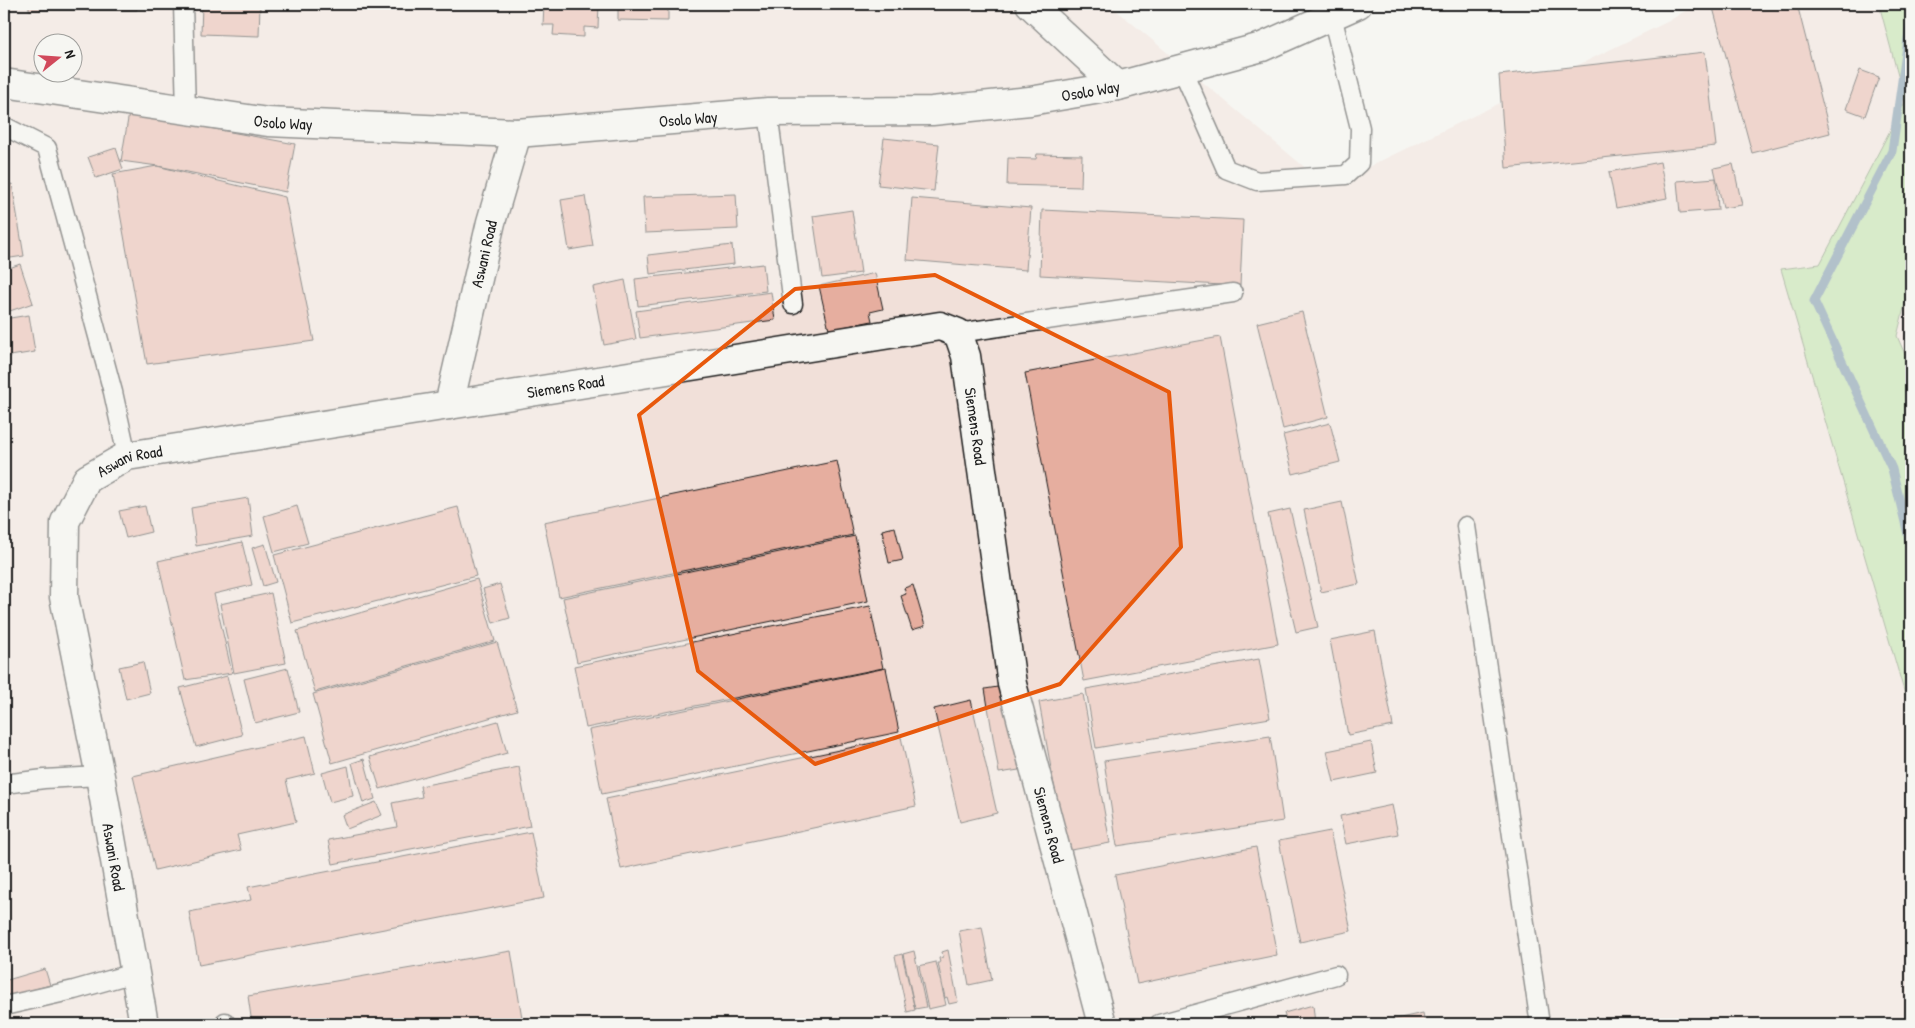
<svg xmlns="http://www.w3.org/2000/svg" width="1915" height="1028" font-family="'Patrick Hand',sans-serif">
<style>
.built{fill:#f1e0d9;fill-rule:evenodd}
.green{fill:#b4dd99;stroke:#687c5a}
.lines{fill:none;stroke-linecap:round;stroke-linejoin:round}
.stream{stroke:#618199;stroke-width:9}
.building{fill:#e6ae9f;stroke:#1c1c1c}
.lane-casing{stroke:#1c1c1c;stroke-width:21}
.street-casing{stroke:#1c1c1c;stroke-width:31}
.secondary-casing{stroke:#1c1c1c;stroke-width:31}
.lane{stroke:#f6f6f2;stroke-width:18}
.street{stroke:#f6f6f2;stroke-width:28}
.secondary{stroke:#f6f6f2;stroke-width:28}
.marked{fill:none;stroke:#e8590c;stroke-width:4;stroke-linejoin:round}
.labels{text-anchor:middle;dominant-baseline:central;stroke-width:4.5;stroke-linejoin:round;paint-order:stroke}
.street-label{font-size:16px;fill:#1c1c1c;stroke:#f6f6f2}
</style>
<rect width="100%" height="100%" fill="#f6f6f2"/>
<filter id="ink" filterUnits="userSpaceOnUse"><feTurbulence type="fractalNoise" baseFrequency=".02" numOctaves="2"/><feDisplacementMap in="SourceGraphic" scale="10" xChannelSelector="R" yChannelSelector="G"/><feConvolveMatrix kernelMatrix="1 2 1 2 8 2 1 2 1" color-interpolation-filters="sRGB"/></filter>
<g filter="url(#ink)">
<path class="built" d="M4 4H1109L1308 170 1368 167 1669 21 1696 4H1879L1905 102 1820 264 1781 269 1911 715V1024H4ZM42 42H72V72H42Z
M1911 280V368L1897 336Z"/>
<path class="green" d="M1879 4H1911V280L1897 336 1911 368V715L1781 269 1820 264 1905 102Z"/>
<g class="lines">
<path class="stream" d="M1911 18 1892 151 1814 301 1892 469 1911 547"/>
</g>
<path class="building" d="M29 4H137V10H29Z
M202 4H260L259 36 201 34Z
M544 4H599L598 28 584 27V37L553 35 554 25H543Z
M618 4H668V21L618 20Z
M1712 4H1797L1830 133 1752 153Z
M1837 4H1850L1839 8Z
M1705 52 1716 146 1506 168 1499 75Z
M1860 70 1879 77 1865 116 1846 109Z
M129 113 295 144 286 192 158 166 121 161Z
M884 138 939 144 934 191 878 185Z
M116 148 123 169 96 178 88 157Z
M1037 154 1082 155 1081 187 1007 185 1008 158 1036 159Z
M1660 162 1667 198 1616 208 1609 172Z
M1733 164 1742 205 1723 208 1714 168Z
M157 166 285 197 314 341 147 364 113 174Z
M1716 178 1718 210 1680 213 1677 181Z
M12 184 24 256 4 259V186Z
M736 194 738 229 645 233 643 197Z
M585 196 593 246 569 250 561 200Z
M912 198 1031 208 1026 270 907 260Z
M852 210 861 273 822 278 813 216Z
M1042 210 1243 220 1240 286 1040 275Z
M732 245 734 264 650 274 648 255Z
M20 264 33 303 4 313V270Z
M763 264 766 291 638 306 635 279Z
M875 273 883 309 870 312 872 321 829 330 819 286Z
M625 280 636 339 604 345 593 287Z
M771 292 775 320 640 338 636 311Z
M1302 312 1328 417 1283 429 1257 323Z
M29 315 35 352 4 357V319Z
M1220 337 1278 644 1084 681 1025 373Z
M1330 423 1340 462 1293 474 1283 435Z
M837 461 853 535 559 597 544 522Z
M248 498 253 536 196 546 191 508Z
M1342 502 1359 584 1321 592 1304 510Z
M145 506 151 532 126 538 119 511Z
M297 506 308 543 274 552 264 516Z
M458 507 476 576 292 623 274 555Z
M1290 509 1318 627 1296 632 1268 514Z
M895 527 903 560 889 563 882 530Z
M855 536 868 601 577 662 563 598Z
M242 542 252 585 214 594 232 673 185 680 158 561Z
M265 544 276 582 263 586 252 548Z
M477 579 495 641 315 692 297 631Z
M500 584 510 618 493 623 483 589Z
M913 585 925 626 912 630 901 596 906 594 904 588Z
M271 593 286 663 234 673 220 604Z
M870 606 883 668 586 728 574 666Z
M1375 631 1393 726 1348 735 1330 640Z
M497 642 517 710 332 763 313 694Z
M1259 659 1270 718 1096 748 1086 689Z
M143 662 150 693 126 699 119 667Z
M288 668 299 712 255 723 244 679Z
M886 668 899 732 602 794 589 730Z
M227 676 242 735 196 747 180 688Z
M1004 686 1019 770 999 773 985 689Z
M1083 694 1110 843 1066 851 1039 702Z
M971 700 997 813 960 822 934 709Z
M498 721 507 753 380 789 370 757Z
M306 736 315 773 286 780 296 822 237 835 241 850 155 870 133 776Z
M1270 736 1283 821 1117 846 1104 761Z
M901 737 916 806 621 869 606 799Z
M1371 742 1377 773 1334 782 1327 751Z
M364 759 375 799 363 803 352 763Z
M348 766 353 796 330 802 322 773Z
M519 767 530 826 333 864 328 840 397 827 392 803 422 797 420 786Z
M376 802 382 815 347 829 342 815Z
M1392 805 1398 834 1346 844 1340 816Z
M1330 831 1351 931 1300 942 1279 841Z
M531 832 544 898 199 965 189 912 251 900 248 887Z
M1256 847 1277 955 1137 984 1115 875Z
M982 927 992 980 969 985 959 931Z
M948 950 958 1002 949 1004 947 997 945 998 938 963H940L939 958 943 957 942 952Z
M511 951 523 1024H252L248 996Z
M914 951 926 1007 915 1009 903 954Z
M902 954 915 1010 907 1012 895 956Z
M936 962 946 1005 928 1009 919 966Z
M45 969 50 985 24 992 25 997 5 1002 4 981Z
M1313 1005 1315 1024H1287L1284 1013Z
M1423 1013 1425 1024H1373Z"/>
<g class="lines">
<g class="lane-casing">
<path id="lane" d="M183 4 186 110
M1182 69 1226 169 1257 181 1346 175 1359 163 1360 128 1332 16
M768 112 793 304
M4 126 47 148 113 392 127 456
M958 333 1233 293
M1466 526 1540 1024
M4 784 44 779 100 776
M4 1006 74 990 134 973
M225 1022 226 1024
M1159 1024 1336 975"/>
</g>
<g class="street-casing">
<g id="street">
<path d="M1030 4 1118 86"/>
<path id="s1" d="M449 405 940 326 958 333 966 356 1012 684 1102 1024"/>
<path id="s2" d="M144 1024 100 776 64 597 65 522 87 479 127 456 449 405 491 222 517 133"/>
</g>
</g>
<g class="secondary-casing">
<g id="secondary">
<path id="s3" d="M4 83 268 122 517 133 768 112 932 111 1030 101 1118 86 1262 47 1358 4"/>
</g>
</g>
<use href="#lane" class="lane"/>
<use href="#street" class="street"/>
<use href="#secondary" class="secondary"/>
</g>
</g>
<path d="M0 0H1915V1028H0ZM935 275 1169 392 1181 547 1060 684 815 764 698 671 639 415 795 289Z" fill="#f6f6f2" fill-opacity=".55" fill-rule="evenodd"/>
<path class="marked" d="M935 275 1169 392 1181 547 1060 684 815 764 698 671 639 415 795 289Z"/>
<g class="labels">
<g class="street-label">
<text stroke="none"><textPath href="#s3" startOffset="1092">Osolo Way</textPath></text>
<text stroke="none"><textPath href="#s3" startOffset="688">Osolo Way</textPath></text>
<text stroke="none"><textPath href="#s3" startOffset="282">Osolo Way</textPath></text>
<text stroke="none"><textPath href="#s2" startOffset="1085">Aswani Road</textPath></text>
<text stroke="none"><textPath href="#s1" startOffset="118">Siemens Road</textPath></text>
<text stroke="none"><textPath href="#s1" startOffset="612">Siemens Road</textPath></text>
<text stroke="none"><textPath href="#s2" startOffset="605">Aswani Road</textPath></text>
<text stroke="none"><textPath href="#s1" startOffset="1018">Siemens Road</textPath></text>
<text transform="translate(114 857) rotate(80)">Aswani Road</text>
</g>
</g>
<rect width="1915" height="1028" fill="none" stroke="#f6f6f2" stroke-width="20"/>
<rect x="10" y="10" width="1895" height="1008" fill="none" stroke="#1c1c1c" stroke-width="2" filter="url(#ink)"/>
<g transform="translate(58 58) rotate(73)"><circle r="24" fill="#f6f6f2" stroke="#9f9f9c"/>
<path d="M0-4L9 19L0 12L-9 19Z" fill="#d1495b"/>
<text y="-8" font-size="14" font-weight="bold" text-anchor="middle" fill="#1c1c1c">N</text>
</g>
</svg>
